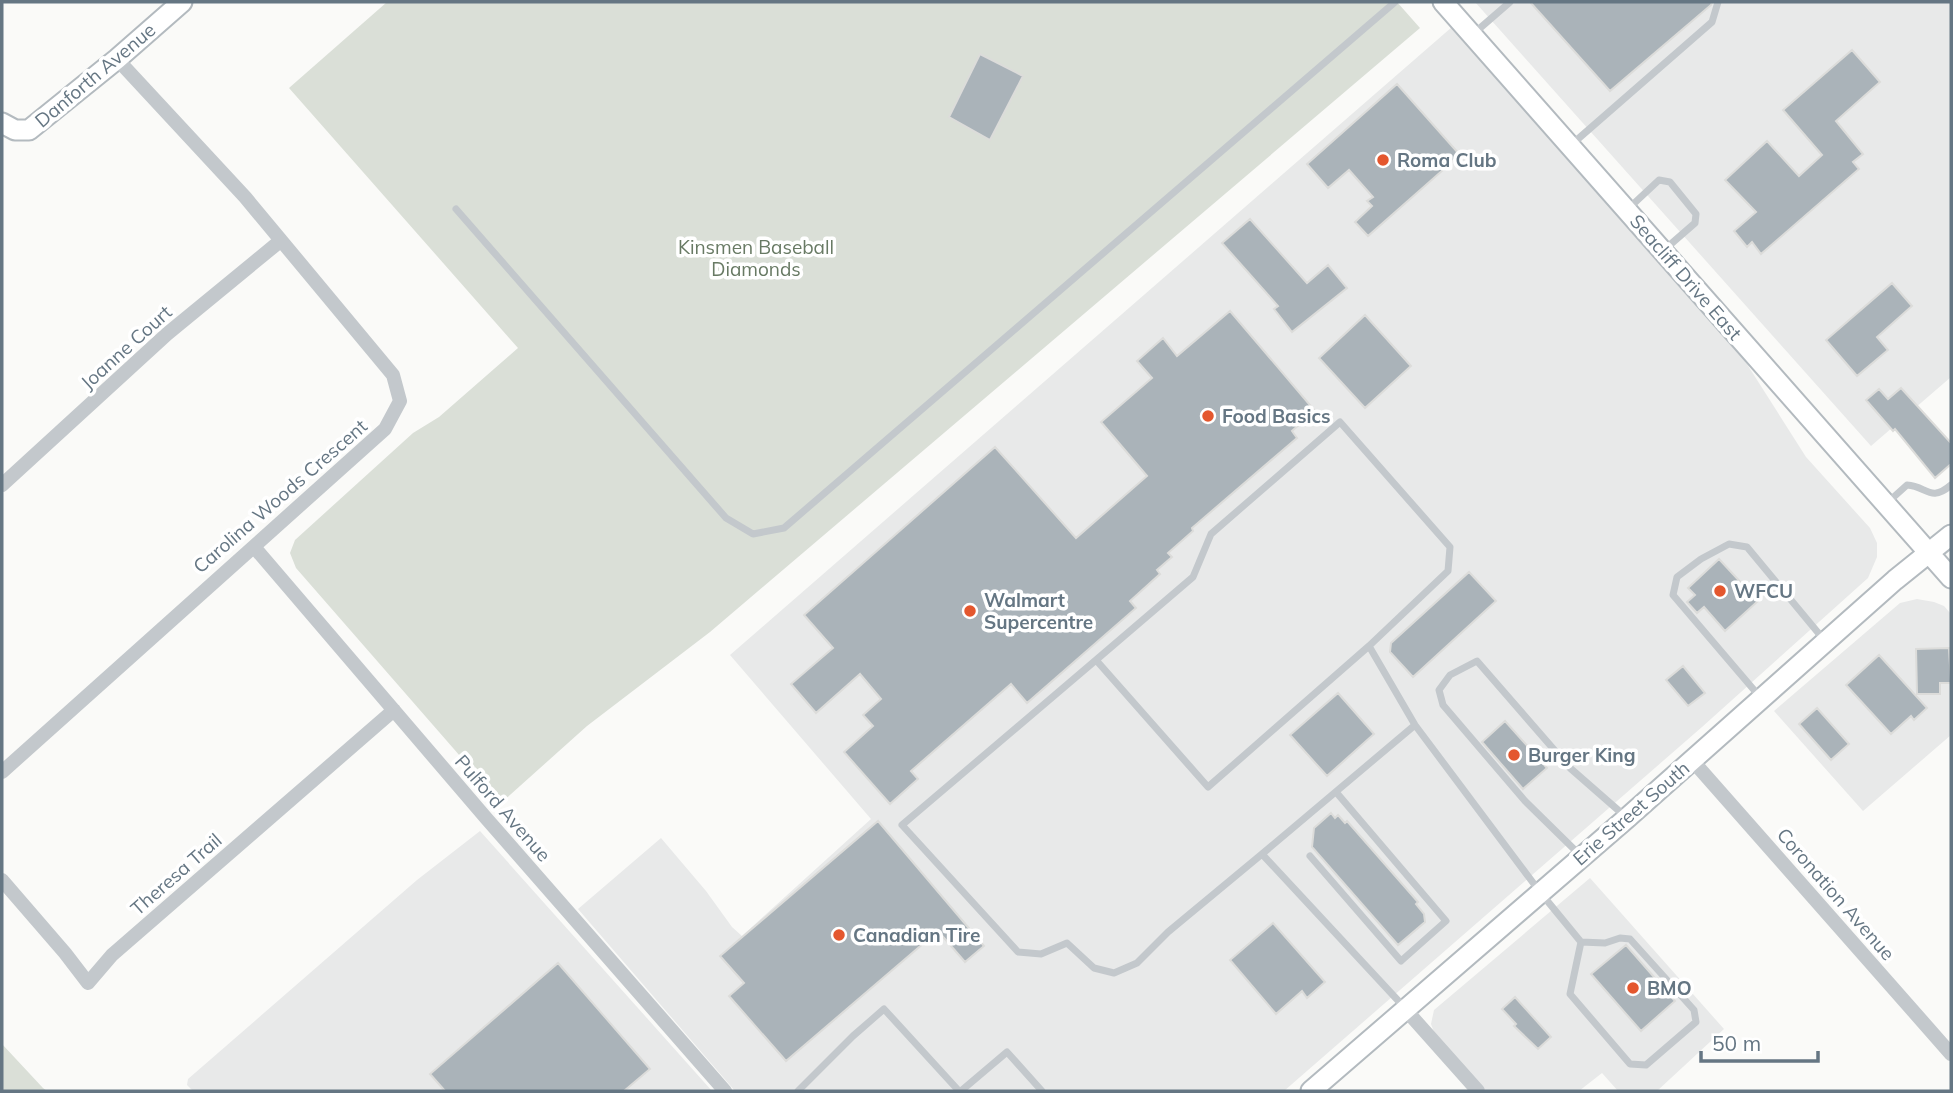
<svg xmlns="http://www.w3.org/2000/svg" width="1953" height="1093" font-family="Mulish,sans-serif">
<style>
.built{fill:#e8e9e9}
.green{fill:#dadfd7}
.building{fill:#aab3b9;stroke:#dcdcda;stroke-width:2}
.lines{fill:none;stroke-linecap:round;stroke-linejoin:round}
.secondary-casing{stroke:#b3babf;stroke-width:23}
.lane{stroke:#c3c8cc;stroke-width:7}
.street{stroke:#c3c8cc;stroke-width:14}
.secondary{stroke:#fff;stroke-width:19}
.poi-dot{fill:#e4572e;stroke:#fff;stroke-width:2.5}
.labels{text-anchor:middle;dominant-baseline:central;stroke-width:7;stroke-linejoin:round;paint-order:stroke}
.street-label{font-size:19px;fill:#657683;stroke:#fff}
.poi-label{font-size:19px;font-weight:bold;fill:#657683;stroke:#fff;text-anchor:start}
.park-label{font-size:19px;fill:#687a64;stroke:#fff}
</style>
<rect width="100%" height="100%" fill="#fafaf8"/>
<path class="built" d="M1475 2H1951V377L1871 446Z
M1452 27 1745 361 1806 457 1870 528 1877 543V557L1868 578 1702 727 1284 1091H735L578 909 661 838 706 891 732 927 742 936 871 819 730 655Z
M1917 599 1934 602 1944 606 1951 614V735L1863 811 1774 711 1900 603Z
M480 831 712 1091H193L187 1085 188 1079 417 880Z
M1590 878 1724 1029 1657 1091H1618L1602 1073 1579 1091H1486L1434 1032 1431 1024 1434 1010Z"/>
<path class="green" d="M387 2H1397L1420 28 710 632 587 726 501 803 296 568 290 553 295 540 413 433 439 417 518 348 289 88Z
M2 1044 43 1088 47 1091H2Z"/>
<path class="building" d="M1530 2H1712L1711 5 1610 91Z
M1852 50 1880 82 1836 121 1863 154 1853 162 1859 169 1761 254 1752 242 1747 247 1734 231 1756 212 1725 180 1767 141 1799 176 1822 155 1783 110Z
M980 54 1023 76 990 140 949 117Z
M1397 84 1460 155 1368 236 1355 222 1372 206 1367 201 1373 197 1349 170 1328 188 1307 164Z
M1250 219 1307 283 1328 265 1347 288 1292 332 1274 309 1278 306 1222 243Z
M1892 283 1912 306 1877 337 1888 350 1857 376 1826 340Z
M1230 311 1315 411 1292 431 1297 438 1192 528 1193 531 1168 553 1172 557 1157 570 1160 574 1130 601 1136 608 1027 703 1011 684 911 771 918 779 890 804 844 752 873 726 863 715 881 699 860 674 816 713 791 684 833 648 804 615 995 447 1076 538 1147 476 1101 422 1152 378 1137 361 1163 338 1177 356Z
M1365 315 1411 366 1365 408 1319 358Z
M1901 388 1951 443V464L1935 478 1895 429 1893 431 1866 400 1879 389 1888 399Z
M1719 559 1758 601 1725 631 1704 607 1697 613 1687 602 1695 595 1688 588Z
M1469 572 1496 601 1413 677 1390 652 1391 643Z
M1949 648 1951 683H1940V694H1917L1916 649Z
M1879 655 1927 708 1914 720 1911 716 1891 734 1846 685Z
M1683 666 1705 693 1688 706 1666 680Z
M1338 693 1374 734 1327 776 1290 735Z
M1817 708 1849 744 1831 760 1799 724Z
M1505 721 1547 768 1523 789 1482 742Z
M1331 813 1335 818 1338 815 1345 823 1347 821 1418 902 1416 904 1424 914 1425 922 1398 945 1312 847 1314 828Z
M878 821 984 946 965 962 938 931 786 1061 729 996 744 983 720 956Z
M1273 923 1325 982 1307 998 1302 991 1276 1014 1230 960Z
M1626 945 1675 1001 1641 1031 1591 974Z
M558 963 650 1069 624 1091H445L430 1074Z
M1515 997 1551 1037 1538 1049 1514 1026 1516 1024 1502 1009Z"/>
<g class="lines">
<g class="secondary-casing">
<path id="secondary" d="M1443 2 1951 578
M2 123 15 130H29L117 59 182 2
M1311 1091 1627 818 1895 580 1951 535"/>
</g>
<path class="lane" d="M1472 35 1510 2
M1571 145 1712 22 1718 2
M456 209 726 518 753 534 784 528 1395 2
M1628 209 1659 180 1670 182 1696 214 1695 223 1664 250
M1887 503 1907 485C1927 486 1930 503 1951 485
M1369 646 1208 787 1096 660 1193 577 1211 534 1340 422 1450 547 1448 571 1369 646 1415 725 1540 892 1581 942 1570 994 1630 1064 1646 1065 1696 1022 1694 1010 1630 939 1620 938 1605 943 1581 942
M1096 660 902 825 1018 952 1041 954 1067 943 1094 968 1114 973 1137 963 1168 932 1262 854 1405 1008
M1760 697 1673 595 1677 577 1701 559 1729 544 1747 547 1825 641
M1262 854 1415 725
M1310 856 1401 961 1446 921 1336 792
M1581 856 1525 801 1443 705 1439 690 1450 675 1477 661 1570 768 1626 817
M798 1091 853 1036 884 1009 959 1091
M961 1091 1007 1052 1042 1091"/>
<path class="street" d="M2 485 167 334 279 242
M255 548 486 818 725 1091
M1692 760 1951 1054
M2 772 385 429 400 401 393 375 245 197 117 59
M2 880 65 953 88 983 112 955 394 710
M1405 1009 1478 1091"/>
<use href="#secondary" class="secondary"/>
</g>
<g class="poi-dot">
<circle cx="1383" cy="160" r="7"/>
<circle cx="1208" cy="416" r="7"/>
<circle cx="1720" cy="591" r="7"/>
<circle cx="970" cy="611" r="7"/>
<circle cx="1514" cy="755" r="7"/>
<circle cx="839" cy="935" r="7"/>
<circle cx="1633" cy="988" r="7"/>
</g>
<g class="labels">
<g class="street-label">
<text transform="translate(95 75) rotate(-40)">Danforth Avenue</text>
<text transform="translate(1686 277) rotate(49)">Seacliff Drive East</text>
<text transform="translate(126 347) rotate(-42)">Joanne Court</text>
<text transform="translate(280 496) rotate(-41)">Carolina Woods Crescent</text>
<text transform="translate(503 808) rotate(49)">Pulford Avenue</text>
<text transform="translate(1631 813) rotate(-41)">Erie Street South</text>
<text transform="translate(176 874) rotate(-41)">Theresa Trail</text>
<text transform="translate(1836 894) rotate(49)">Coronation Avenue</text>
</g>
<g class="poi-label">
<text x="1397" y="160">Roma Club</text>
<text x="1222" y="416">Food Basics</text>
<text x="1734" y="591">WFCU</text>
<text x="984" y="600">Walmart<tspan x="984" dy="22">Supercentre</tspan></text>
<text x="1528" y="755">Burger King</text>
<text x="853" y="935">Canadian Tire</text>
<text x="1647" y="988">BMO</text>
</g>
<g class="park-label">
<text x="756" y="247">Kinsmen Baseball<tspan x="756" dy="22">Diamonds</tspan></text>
</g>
</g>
<rect width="1953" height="1093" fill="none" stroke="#657683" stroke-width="7"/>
<path d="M1701 1051v10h117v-10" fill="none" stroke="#657683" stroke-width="3.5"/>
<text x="1712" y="1051" font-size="21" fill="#657683" stroke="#ffffff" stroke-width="5" paint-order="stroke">50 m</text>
</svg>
